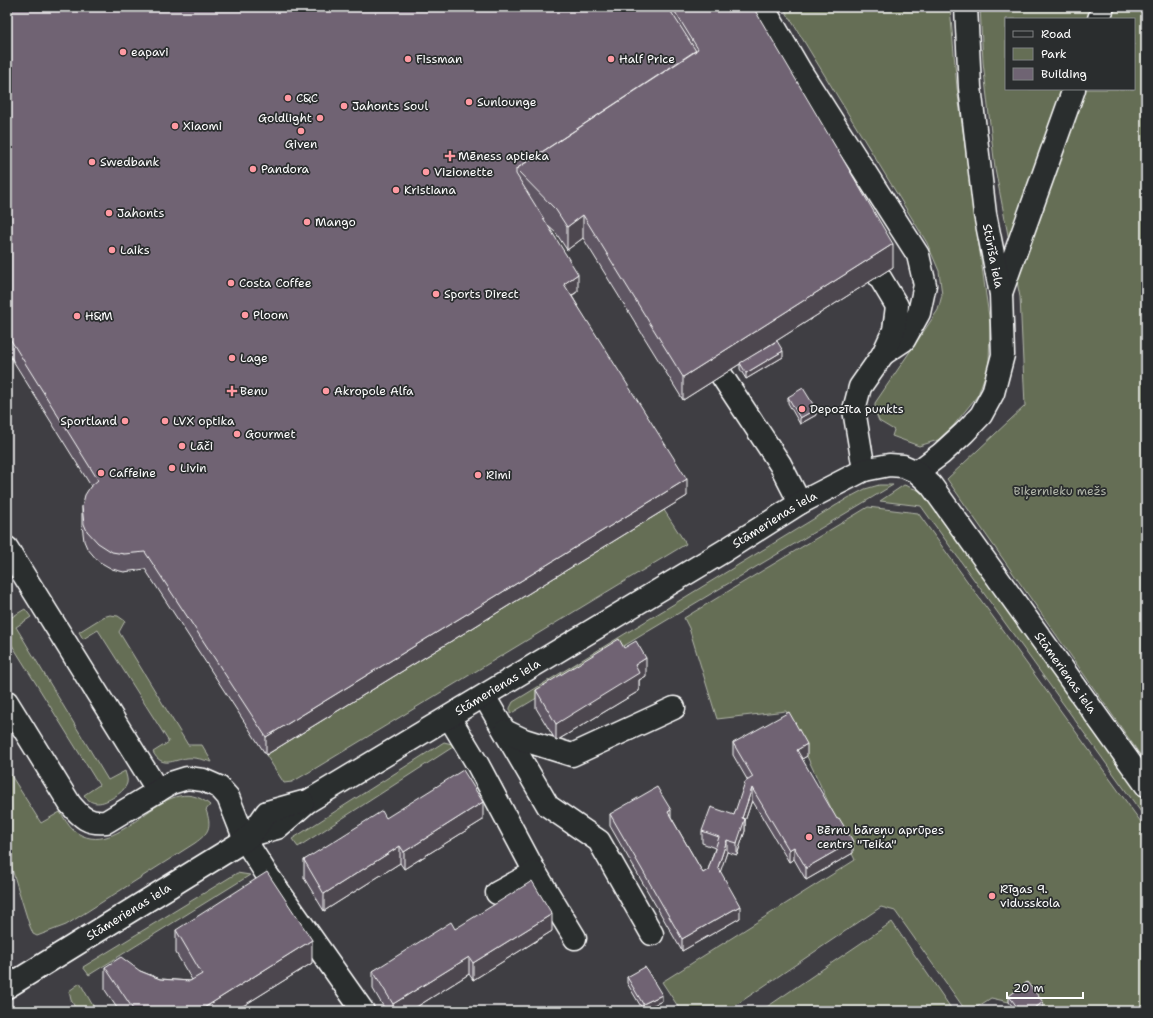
<svg xmlns="http://www.w3.org/2000/svg" width="1153" height="1018" font-family="'Shantell Sans',sans-serif">
<style>
.green{fill:#656e55;stroke:#b2b6aa;fill-rule:evenodd}
.lines{fill:none;stroke-linecap:round;stroke-linejoin:round}
.minor-casing{stroke:#fff;stroke-width:25}
.minor{stroke:#2a2d2e;stroke-width:22}
.wall{fill:#5f5663;stroke:#fff}
.shaded-wall{fill:#4e4650;stroke:#fff}
.building{fill:#6f6473;stroke:#fff}
.poi-dot{fill:#ff9aa2;stroke:#2a2d2e;stroke-width:1.5}
.labels{text-anchor:middle;dominant-baseline:central;stroke-width:3.5;stroke-linejoin:round;paint-order:stroke}
.poi-label{font-size:12px;fill:#fff;stroke:#2a2d2e;text-anchor:start}
.street-label{font-size:12px;fill:#fff;stroke:#2a2d2e}
.park-label{font-size:12px;fill:#b2b6aa;stroke:#2a2d2e}
</style>
<rect width="100%" height="100%" fill="#3f3e43"/>
<filter id="ink" filterUnits="userSpaceOnUse"><feTurbulence type="fractalNoise" baseFrequency=".025" numOctaves="2"/><feDisplacementMap in="SourceGraphic" scale="8" xChannelSelector="R" yChannelSelector="G"/><feConvolveMatrix kernelMatrix="1 2 1 2 8 2 1 2 1" color-interpolation-filters="sRGB"/></filter>
<g filter="url(#ink)">
<path class="green" d="M783 7H950L957 88 990 324 989 364 978 395 954 425 938 440 919 446 892 436 894 430 879 421 875 411V403L926 328 938 310 942 295 939 271 927 243Z
M980 7H1146V763L947 479 1025 406 1020 297 995 168 983 62ZM1006 19H1134V89H1006Z
M879 485H893L510 714V708L513 702 848 498 865 489Z
M904 485 918 490 934 505 1146 804V819L921 506 880 501Z
M868 507 918 513 1146 829V1011H1045L1027 988 1009 1002 991 998 971 1011H966L895 911 881 907 727 1011H681L662 982 855 860 786 711 717 719 689 628 684 618Z
M664 510 686 544 311 771 292 782 284 783 266 755Z
M25 609 31 617 16 627 108 780 125 771C126 775 128 779 127 783 125 789 121 792 117 795 105 803 93 808 84 795L99 785 7 637V620Z
M110 615 118 616 125 621 119 632 188 745H202L212 762C204 760 195 757 187 758 173 760 162 769 153 752L169 742 98 630 83 639 79 632 103 617Z
M444 742 456 745 298 847 292 839Z
M7 769 41 823 60 812C64 818 68 825 73 830 122 868 162 764 210 805L206 810C212 827 209 833 195 843L66 925 37 936 33 934 29 924 7 853Z
M237 873 250 875 89 975 83 967Z
M892 922 953 1011H761Z
M80 983 96 1011H77L71 1000 69 991Z"/>
<g class="lines">
<g class="minor-casing">
<g id="minor">
<path d="M763 7 801 72 918 255 925 285 919 313 904 340 883 354"/>
<path d="M1099 19 1103 7"/>
<path d="M1001 293 1074 89"/>
<path d="M722 376 780 464 800 503"/>
<path d="M864 470 854 410 860 387 883 354 894 330 897 306 879 276"/>
<path d="M917 472 941 454 964 433 981 415 993 393 1003 355 1001 294 985 214 970 87 966 7"/>
<path d="M7 548 158 791"/>
<path d="M484 696 548 806 599 841 652 934"/>
<path d="M7 702 70 804C81 817 88 824 106 822L171 783 187 778 203 780 219 787 228 797 245 840 266 873 363 1011"/>
<path d="M449 717 478 765 535 872 575 938"/>
<path d="M505 731 524 740 572 755 674 708"/>
<path id="s1" d="M251 835 277 828 307 802 724 551 800 503 864 470 889 465 903 466 917 472 931 485 1146 785"/>
<path d="M497 893 535 872"/>
<path id="s2" d="M7 987 245 840 251 835 267 812 303 802"/>
</g>
</g>
<use href="#minor" class="minor"/>
</g>
<path class="wall" d="M7 7H753L893 267 773 343 783 357 746 379 740 369V364L683 400 583 238 567 250 556 233 548 226 578 291 572 296 687 496 266 755 145 569 124 572 112 569 98 561 87 548 84 541 82 525V507L91 486 7 351Z
M788 397 816 415 800 424 788 403Z
M624 648 646 676 639 680V691L556 741 536 708V690Z
M733 743 807 756 802 759 853 853 806 880 794 859 789 862 752 800 745 821V831L737 855 727 852 720 871 740 918 682 951 610 826V814L671 817 703 873 708 870 715 848 702 843V831L734 815 748 781 733 755Z
M386 818 483 820 404 869 400 863 324 911 304 878V860Z
M455 929 552 931 473 980 469 974 410 1011H386L373 989V971Z
M176 930 312 963 235 1011H119L105 990V967L140 971 160 979 190 981 192 980 176 953Z
M627 977 662 1001 643 1010 627 983Z
M1009 996 1043 1008 1039 1011H1016L1009 1002Z"/>
<path class="shaded-wall" d="M583 215V238L567 250V227Z
M893 244V267L683 400V377Z
M578 274V291L564 301V284Z
M783 351V357L746 379V373Z
M816 409V415L800 424V418Z
M687 479V496L266 755V737Z
M646 658V676L639 680V691L556 741V724L635 665Z
M807 744V756L797 762V750Z
M752 788V800L745 821V831L737 855V843L742 818Z
M483 802V820L404 869V852Z
M671 810V822L668 812Z
M727 840V852L718 879V867Z
M853 841V853L806 880V868Z
M400 846V863L324 911V894Z
M794 847V859L789 862V850Z
M740 906V918L682 951V939Z
M552 914V931L473 980V963Z
M312 940V963L235 1011H199Z
M469 957V974L410 1011H393V1004Z
M662 995V1001L643 1010V1004Z
M1043 1002V1008L1039 1011H1031Z"/>
<path class="building" d="M7 7H668L696 51 516 169V174L578 274 564 284 687 479 266 737 145 552 124 554 112 552 98 543 87 531 84 524 82 507 85 495 90 487 98 480 7 334Z
M672 7H753L893 244 683 377 583 215 567 227 556 210 516 169 698 49Z
M777 341 783 351 746 373 740 363Z
M803 388 816 409 800 418 788 397Z
M619 639 624 648 636 641 646 658 635 665 639 673 556 724 536 690Z
M789 712 807 744 797 750 837 819 839 818 853 841 806 868 794 847 789 850 752 788 742 818 745 819 737 843 727 840 718 867 740 906 682 939 610 814 657 787 671 810 668 812 703 873 708 870 719 837 702 831 711 807 734 815 745 782 753 777 733 743Z
M463 770 483 802 404 852 400 846 324 894 304 860 382 811 386 818Z
M267 872 312 940 199 1011H134L129 1003 105 967 121 957 140 971 160 979 190 981 202 974 176 930Z
M532 881 552 914 473 963 469 957 393 1004 373 971 451 922 455 929Z
M645 967 662 995 643 1004 627 977Z
M1027 982 1043 1002 1031 1011H1020L1009 996Z"/>
</g>
<g class="poi-dot">
<circle cx="123" cy="52" r="4"/>
<circle cx="408" cy="59" r="4"/>
<circle cx="611" cy="59" r="4"/>
<circle cx="288" cy="98" r="4"/>
<circle cx="469" cy="102" r="4"/>
<circle cx="344" cy="106" r="4"/>
<circle cx="320" cy="118" r="4"/>
<circle cx="175" cy="126" r="4"/>
<circle cx="301" cy="131" r="4"/>
<path d="M448 150h4v4h4v4h-4v4h-4v-4h-4v-4h4z"/>
<circle cx="92" cy="162" r="4"/>
<circle cx="253" cy="169" r="4"/>
<circle cx="426" cy="172" r="4"/>
<circle cx="396" cy="190" r="4"/>
<circle cx="109" cy="213" r="4"/>
<circle cx="307" cy="222" r="4"/>
<circle cx="112" cy="250" r="4"/>
<circle cx="231" cy="283" r="4"/>
<circle cx="436" cy="294" r="4"/>
<circle cx="245" cy="315" r="4"/>
<circle cx="77" cy="316" r="4"/>
<circle cx="232" cy="358" r="4"/>
<path d="M230 385h4v4h4v4h-4v4h-4v-4h-4v-4h4z"/>
<circle cx="326" cy="391" r="4"/>
<circle cx="802" cy="409" r="4"/>
<circle cx="125" cy="421" r="4"/>
<circle cx="165" cy="421" r="4"/>
<circle cx="237" cy="434" r="4"/>
<circle cx="182" cy="446" r="4"/>
<circle cx="172" cy="468" r="4"/>
<circle cx="101" cy="473" r="4"/>
<circle cx="478" cy="475" r="4"/>
<circle cx="809" cy="837" r="4"/>
<circle cx="992" cy="896" r="4"/>
</g>
<g class="labels">
<g class="poi-label">
<text x="131" y="52">eapavi</text>
<text x="416" y="59">Fissman</text>
<text x="619" y="59">Half Price</text>
<text x="296" y="98">C&amp;C</text>
<text x="477" y="102">Sunlounge</text>
<text x="352" y="106">Jahonts Soul</text>
<text x="312" y="118" text-anchor="end">Goldlight</text>
<text x="183" y="126">Xiaomi</text>
<text x="301" y="144" text-anchor="middle">Given</text>
<text x="458" y="156">Mēness aptieka</text>
<text x="100" y="162">Swedbank</text>
<text x="261" y="169">Pandora</text>
<text x="434" y="172">Vizionette</text>
<text x="404" y="190">Kristiana</text>
<text x="117" y="213">Jahonts</text>
<text x="315" y="222">Mango</text>
<text x="120" y="250">Laiks</text>
<text x="239" y="283">Costa Coffee</text>
<text x="444" y="294">Sports Direct</text>
<text x="253" y="315">Ploom</text>
<text x="85" y="316">H&amp;M</text>
<text x="240" y="358">Lage</text>
<text x="240" y="391">Benu</text>
<text x="334" y="391">Akropole Alfa</text>
<text x="810" y="409">Depozīta punkts</text>
<text x="117" y="421" text-anchor="end">Sportland</text>
<text x="173" y="421">LVX optika</text>
<text x="245" y="434">Gourmet</text>
<text x="190" y="446">Lāči</text>
<text x="180" y="468">Livin</text>
<text x="109" y="473">Caffeine</text>
<text x="486" y="475">Rimi</text>
<text x="817" y="830">Bērnu bāreņu aprūpes<tspan x="817" dy="14">centrs "Teika"</tspan></text>
<text x="1000" y="889">Rīgas 9.<tspan x="1000" dy="14">vidusskola</tspan></text>
</g>
<g class="street-label">
<text transform="translate(993 256) rotate(79)">Stūrīša iela</text>
<text stroke="none"><textPath href="#s1" startOffset="613">Stāmerienas iela</textPath></text>
<text stroke="none"><textPath href="#s1" startOffset="1020">Stāmerienas iela</textPath></text>
<text stroke="none"><textPath href="#s1" startOffset="289">Stāmerienas iela</textPath></text>
<text stroke="none"><textPath href="#s2" startOffset="143">Stāmerienas iela</textPath></text>
</g>
<g class="park-label">
<text x="1060" y="491">Biķernieku mežs</text>
</g>
</g>
<rect width="1153" height="1018" fill="none" stroke="#2a2d2e" stroke-width="24"/>
<rect x="12" y="12" width="1129" height="994" fill="none" stroke="#fff" stroke-width="1.5" filter="url(#ink)"/>
<rect x="1005" y="18" width="130" height="72" fill="#2a2d2e" stroke="#7f8182"/>
<rect x="1013" y="31" width="20" height="6" fill="#2a2d2e" stroke="#7f8182"/>
<text x="1041" y="38" font-size="12" fill="#ffffff">Road</text>
<rect x="1013" y="48" width="20" height="12" fill="#656e55" stroke="#7f8182"/>
<text x="1041" y="58" font-size="12" fill="#ffffff">Park</text>
<rect x="1013" y="68" width="20" height="12" fill="#6f6473" stroke="#7f8182"/>
<text x="1041" y="78" font-size="12" fill="#ffffff">Building</text>
<path d="M1007 992v6h76v-6" fill="none" stroke="#ffffff" stroke-width="2"/>
<text x="1013" y="992" font-size="12" fill="#ffffff" stroke="#2a2d2e" stroke-width="3" paint-order="stroke">20 m</text>
</svg>
